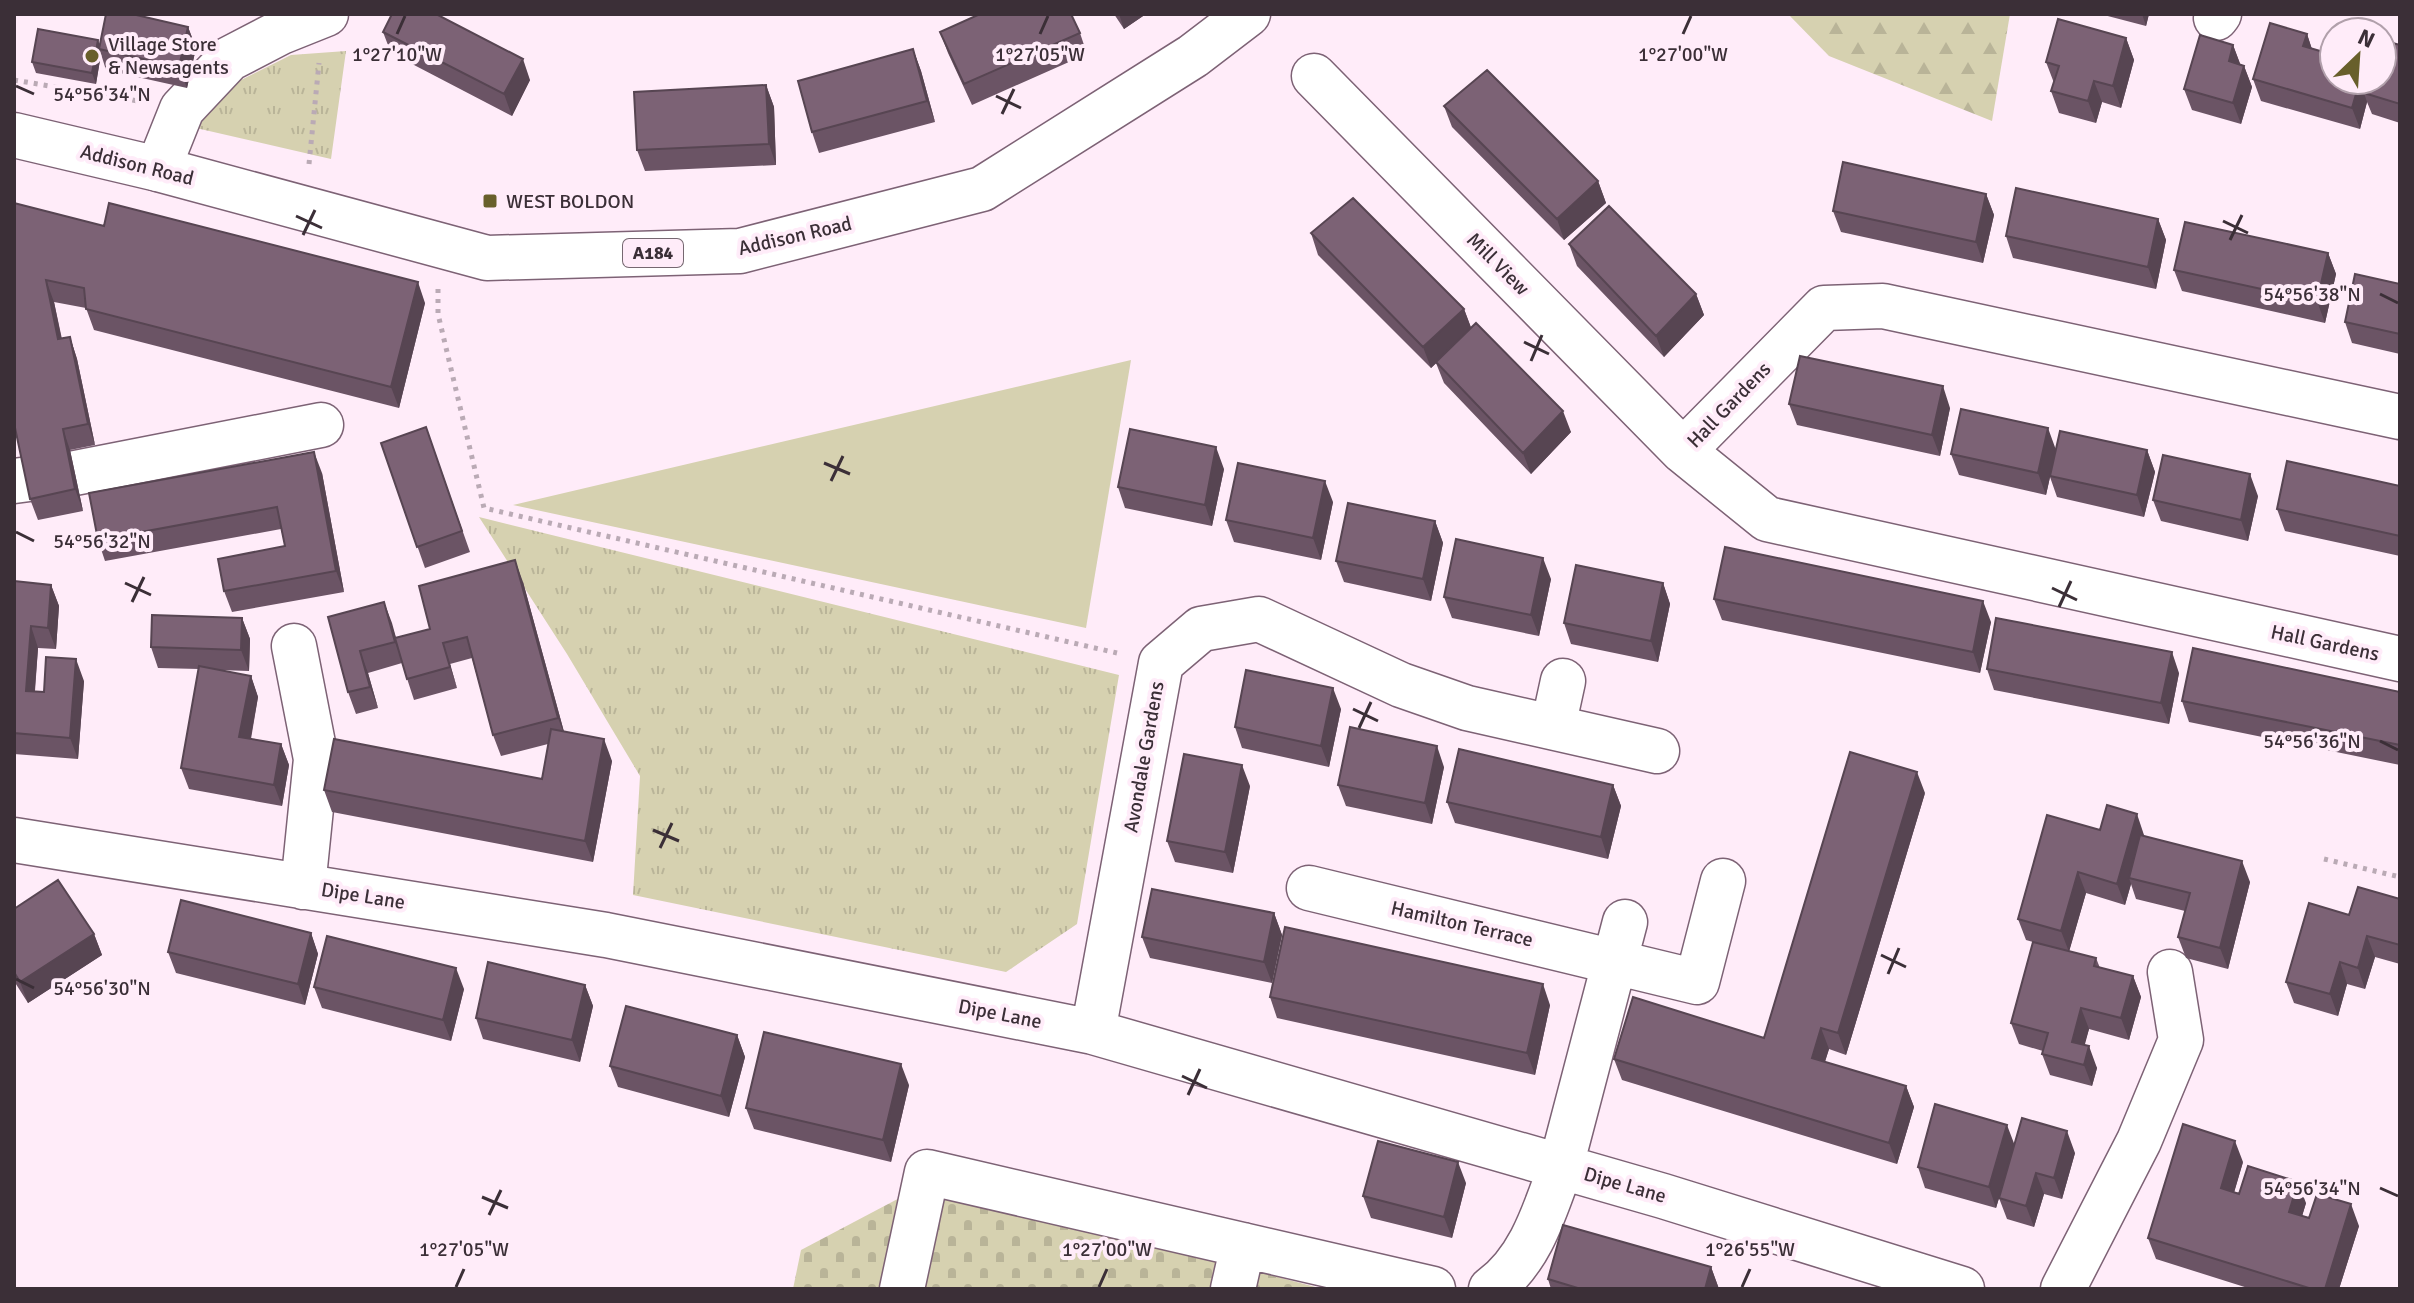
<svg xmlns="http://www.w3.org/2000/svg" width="2414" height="1303" font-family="Signika,sans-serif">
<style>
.grass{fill:url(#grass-tufts)}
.forest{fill:url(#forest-firs)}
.cemetery{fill:url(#cemetery-stones)}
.garden{fill:#d6d1b0}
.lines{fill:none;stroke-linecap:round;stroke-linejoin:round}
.minor-casing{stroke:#7d6275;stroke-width:47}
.major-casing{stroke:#7d6275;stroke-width:47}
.path{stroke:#baaab5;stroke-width:5;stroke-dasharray:4 6;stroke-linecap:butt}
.minor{stroke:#fff;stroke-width:44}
.major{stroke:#fff;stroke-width:44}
.wall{fill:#6b5465}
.shaded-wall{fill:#574552}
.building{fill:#7c6275;stroke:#574552;stroke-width:2}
.ticks{fill:none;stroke:#3b2f37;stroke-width:3}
.poi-dot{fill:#685f2b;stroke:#ffecf9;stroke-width:3}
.labels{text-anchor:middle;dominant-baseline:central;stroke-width:8;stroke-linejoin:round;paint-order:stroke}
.shield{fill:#ffecf9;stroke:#766871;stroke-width:2}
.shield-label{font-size:18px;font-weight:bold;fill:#3b2f37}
.poi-label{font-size:20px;fill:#3b2f37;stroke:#ffecf9;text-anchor:start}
.street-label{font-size:20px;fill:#3b2f37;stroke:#ffecf9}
.ticks-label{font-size:20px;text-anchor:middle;fill:#3b2f37;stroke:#ffecf9;stroke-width:8;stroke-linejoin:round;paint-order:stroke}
</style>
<defs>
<pattern id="grass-tufts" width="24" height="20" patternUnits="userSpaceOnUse" patternTransform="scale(2)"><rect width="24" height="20" fill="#d6d1b0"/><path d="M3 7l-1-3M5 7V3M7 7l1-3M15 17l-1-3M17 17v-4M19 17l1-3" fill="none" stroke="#b9b498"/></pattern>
<pattern id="forest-firs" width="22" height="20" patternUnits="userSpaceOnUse" patternTransform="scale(2)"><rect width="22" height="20" fill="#d6d1b0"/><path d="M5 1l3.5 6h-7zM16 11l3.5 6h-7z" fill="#b9b498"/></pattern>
<pattern id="cemetery-stones" width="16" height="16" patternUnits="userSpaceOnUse" patternTransform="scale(2)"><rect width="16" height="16" fill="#d6d1b0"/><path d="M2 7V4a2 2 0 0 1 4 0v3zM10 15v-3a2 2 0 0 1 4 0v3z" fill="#b9b498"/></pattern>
</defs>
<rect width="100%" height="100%" fill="#ffecf9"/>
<path class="grass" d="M346 51 331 159 196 128 237 82 291 55Z
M479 517 1119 675 1077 924 1006 972 633 895 640 776 567 654Z"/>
<path class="forest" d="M1788 14H2010L1992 121 1829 56Z"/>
<path class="cemetery" d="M926 1184 1323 1289H793L801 1250Z"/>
<path class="garden" d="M1131 360 1086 628 513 505Z"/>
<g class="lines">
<g class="minor-casing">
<path id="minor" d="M2216 18 2219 14
M1314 76 1683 451
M158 169 182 109 229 59 281 32 326 14
M2400 417 1883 306 1824 308 1683 451 1767 519 2400 659
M75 473 321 425
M14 481 29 479
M294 646 316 759 303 887
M1553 727 1563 681
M14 840 606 935 1093 1032 1663 1196 1962 1289
M1309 888 1697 982 1723 881
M1093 1032 1161 663 1201 629 1259 619 1401 685 1467 708 1657 751
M902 1289 927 1172 1433 1289
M1233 1289 1243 1245
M1491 1289C1531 1260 1545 1210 1561 1166L1625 922
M2063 1289 2139 1141 2181 1040 2170 972"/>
</g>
<g class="major-casing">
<path id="major" d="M14 135 158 169 487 258 740 251 982 189 1193 56 1248 14"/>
</g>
<path class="path" d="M14 80 138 101
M309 164 319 63
M438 289V314L484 508 1117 653
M2324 859 2400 877"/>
<use href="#minor" class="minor"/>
<use href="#major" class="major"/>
</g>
<path class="wall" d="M1114 14H1146L1124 29Z
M2100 14H2149L2146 26Z
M188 27 196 48 187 88 106 70 101 54 96 84 36 73 32 62 98 40 99 45Z
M383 32 530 80 512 116 391 53Z
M940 32 1080 33 1087 54 972 105 948 53Z
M2307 34 2312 49 2382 80 2400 45V123L2372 114 2367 102 2360 129 2261 101 2253 79Z
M2126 38 2134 60 2121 108 2102 102 2096 123 2059 113 2051 91 2054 83 2046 62Z
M2233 45 2240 64 2244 66 2252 87 2241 124 2192 110 2184 89Z
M913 49 921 71 935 122 819 153 812 132Z
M766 85 774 107 776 165 645 171 637 150Z
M1444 106 1598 181 1606 203 1564 240 1452 127Z
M1986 194 1994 215 1983 263 1841 232 1833 211Z
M14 203 104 226 425 303 399 408 94 330 86 308 54 302 62 339 70 337 77 359 95 445 70 450 83 511 38 520 30 499Z
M2158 219 2166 240 2156 289 2013 258 2006 236Z
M1311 233 1464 309 1471 328 1571 432 1531 474 1444 383 1436 363 1431 368 1318 255Z
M1569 244 1696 294 1704 315 1664 357 1577 266Z
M2328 253 2336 274 2325 323 2182 291 2174 270Z
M2400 284V354L2352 343 2345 322Z
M1789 404 1950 408 1940 456 1797 425Z
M426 427 470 552 425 568 381 443Z
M2056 449 2147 450 2155 472 2144 517 2057 497 2050 477 2046 495 1959 475 1951 454Z
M1224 469 1212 526 1125 508 1118 487Z
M322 473 344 592 232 612 224 591 285 546 281 529 105 561 98 540Z
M2400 486V556L2285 531 2277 509Z
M2258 496 2248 541 2161 521 2153 500Z
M1333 502 1321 560 1234 542 1226 520Z
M1435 521 1443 543 1431 601 1344 582 1336 561Z
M1551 579 1539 636 1452 618 1444 597Z
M14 581 51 585 59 606 56 649 38 648 35 691 44 692 84 681 78 759 14 754Z
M523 582 564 732 612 761 593 862 332 812 324 790 542 779 548 744 501 756 493 735 472 658 450 664 457 688 414 700 402 663 368 673 378 708 356 714 348 692 328 617 384 602 396 638 430 629Z
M1663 583 1670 604 1658 662 1571 644 1564 623Z
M1714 599 1991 622 1980 673 1722 620Z
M242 618 250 639 249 671 219 670 251 676 258 697 251 739 281 744 289 765 282 806 189 789 181 768 199 669 158 668 151 647Z
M1987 669 2179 673 2169 724 1994 690Z
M2400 692V765L2189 722 2182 701Z
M1341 709 1329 767 1242 748 1235 727Z
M1444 767 1432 824 1346 806 1338 785Z
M1613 785 1621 806 1608 859 1455 823 1447 802Z
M1250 786 1233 873 1175 862 1167 841Z
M1925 793 1846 1055 1829 1049 1825 1062 1906 1086 1914 1107 1897 1164 1622 1080 1614 1059 1764 1038Z
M2100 830 2144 836 2250 882 2228 969 2186 958 2178 937 2185 911 2136 899 2131 884 2125 905 2086 893 2069 951 2096 958 2100 968 2133 976 2141 997 2129 1040 2089 1029 2084 1045 2097 1068 2092 1086 2050 1075 2042 1054 2043 1051 2019 1044 2011 1023 2033 942 2026 940 2018 919Z
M2400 899V964L2375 957 2365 989 2347 984 2338 1016 2294 1003 2286 982 2349 915Z
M14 909 94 934 102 955 28 1003 14 981Z
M1274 913 1282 935 1272 983 1150 958 1142 937Z
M311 933 318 954 305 1005 176 973 168 952Z
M585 985 593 1006 580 1062 483 1039 476 1018Z
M314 987 464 989 451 1041 322 1008Z
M1270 997 1550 1005 1535 1075 1277 1018Z
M737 1035 745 1057 729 1117 618 1087 610 1066Z
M909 1085 891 1162 754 1129 746 1108Z
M2014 1145 2075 1153 2062 1199 2044 1194 2034 1227 2007 1219 1999 1198 1996 1208 1925 1188 1918 1167Z
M2243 1162 2234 1192 2306 1203 2302 1216 2359 1226 2339 1289H2251L2156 1259 2148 1238Z
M1466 1183 1452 1238 1371 1218 1363 1196Z
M1711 1267 1719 1289H1551L1548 1279Z"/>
<path class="shaded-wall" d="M1119 14H1146L1124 29Z
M2142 14H2149L2146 26Z
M188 27 196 48 187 88 179 67Z
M2307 34 2314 56 2303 46Z
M2126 38 2134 60 2121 108 2113 86Z
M98 40 101 49H99L101 54 96 84 92 73Z
M2233 45 2241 66 2229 61Z
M913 49 921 71 935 122 927 101Z
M523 59 530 80 512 116 504 94Z
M2244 66 2252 87 2241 124 2233 103Z
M2360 80H2374L2364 93 2367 102 2360 129 2352 108Z
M2094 81 2102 102 2096 123 2088 101Z
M766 85 774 107 776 165 769 144Z
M1598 181 1606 203 1564 240 1557 219Z
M1986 194 1994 215 1983 263 1976 242Z
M2158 219 2166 240 2156 289 2148 267Z
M2328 253 2336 274 2325 323 2317 301Z
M46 280 54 302 66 361 58 339Z
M418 282 425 303 399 408 391 387Z
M1696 294 1704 315 1664 357 1656 336Z
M1464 309 1472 330 1431 368 1423 347Z
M70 337 77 359 95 445 88 424Z
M1943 386 1950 408 1940 456 1932 435Z
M1563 411 1571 432 1531 474 1523 453Z
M2048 428 2056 450 2046 495 2038 473Z
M63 429 70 450 83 511 75 489Z
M1216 447 1224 469 1212 526 1205 505Z
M2147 450 2155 472 2144 517 2137 495Z
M314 452 322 473 344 592 336 571Z
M2250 474 2258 496 2248 541 2241 520Z
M1325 481 1333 502 1321 560 1313 538Z
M1435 521 1443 543 1431 601 1423 579Z
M1543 558 1551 579 1539 636 1531 615Z
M515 560 523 582 566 739 558 718Z
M1663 583 1670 604 1658 662 1651 641Z
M51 585 59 606 56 649 48 628Z
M1983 601 1991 622 1980 673 1973 652Z
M384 602 392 623 403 663 395 642Z
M242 618 250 639 249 671 241 650Z
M31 626 38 648 33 712 26 691Z
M443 643 450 664 457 688 450 667Z
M360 651 368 673 378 708 370 687Z
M2172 652 2179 673 2169 724 2161 703Z
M76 659 84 681 78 759 70 738Z
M251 676 258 697 247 758 239 737Z
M1333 688 1341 709 1329 767 1321 746Z
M604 739 612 761 593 862 585 841Z
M281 744 289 765 282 806 274 785Z
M1437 746 1444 767 1432 824 1425 803Z
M1242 765 1250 786 1233 873 1225 852Z
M1917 772 1925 793 1846 1055 1838 1033Z
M1613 785 1621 806 1608 859 1601 837Z
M2137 814 2144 835 2132 879 2129 878 2131 884 2125 905 2117 884Z
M2242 861 2250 882 2228 969 2220 948Z
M2078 872 2086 893 2069 952 2061 931Z
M1274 913 1282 935 1272 983 1264 962Z
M311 933 318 954 305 1005 298 984Z
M94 934 102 955 28 1003 20 982Z
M2367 936 2375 957 2365 989 2358 968Z
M2340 962 2347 984 2338 1016 2330 994Z
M456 968 464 989 451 1041 443 1020Z
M2133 976 2141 997 2129 1040 2121 1018Z
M1543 984 1550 1005 1535 1075 1527 1053Z
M585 985 593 1006 580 1062 572 1040Z
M2081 1008 2089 1029 2080 1063 2072 1042Z
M1821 1028 1829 1049 1819 1079 1812 1058Z
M737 1035 745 1057 729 1117 721 1096Z
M2089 1046 2097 1068 2092 1086 2084 1065Z
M901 1064 909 1085 891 1162 883 1140Z
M1906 1086 1914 1107 1897 1164 1889 1143Z
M2007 1125 2015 1146 1996 1208 1989 1187Z
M2067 1131 2075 1153 2062 1199 2054 1178Z
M2235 1141 2243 1162 2229 1210 2221 1188Z
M1458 1162 1466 1183 1452 1238 1444 1217Z
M2036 1173 2044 1194 2034 1227 2026 1206Z
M2298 1182 2306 1203 2297 1233 2289 1212Z
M2351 1204 2359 1226 2339 1289H2325Z
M1711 1267 1719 1289H1705Z"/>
<path class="building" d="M106 14H132L188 27 179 67 99 49Z
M392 14H436L523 59 504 94 383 32Z
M980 14H1071L1080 33 964 84 940 32Z
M2058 19 2126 38 2113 86 2094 81 2088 101 2051 91 2059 66 2046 62Z
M2270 23 2307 34 2303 46 2334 55V80H2360L2352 108 2253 79Z
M38 29 98 40 92 73 32 62Z
M2200 35 2233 45 2229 61 2244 66 2233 103 2184 89Z
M2382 40 2400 45V104L2364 93 2368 80H2382Z
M913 49 927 101 812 132 798 81Z
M1487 70 1598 181 1557 219 1444 106Z
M766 85 769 144 637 150 634 92Z
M1843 162 1986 194 1976 242 1833 211Z
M2016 188 2158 219 2148 267 2006 236Z
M1353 198 1464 309 1423 347 1311 233Z
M14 203 104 226 109 203 418 282 391 387 86 309 84 288 46 280 58 339 70 337 88 424 63 429 75 489 30 499 14 423Z
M1609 206 1696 294 1656 336 1569 244Z
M2185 222 2328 253 2317 301 2174 270Z
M2355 274 2400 284V334L2345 322Z
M1476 323 1563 411 1523 453 1436 362Z
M1800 356 1943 386 1932 435 1789 404Z
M1961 409 2048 428 2038 473 1951 454Z
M426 427 462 531 417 547 381 443Z
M1130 429 1216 447 1205 505 1118 487Z
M2060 431 2147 450 2137 495 2050 476Z
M314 452 336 571 224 591 218 559 285 546 277 507 98 540 89 493Z
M2163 455 2250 474 2241 520 2153 500Z
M2287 461 2400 486V536L2277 509Z
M1238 463 1325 481 1313 538 1226 520Z
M1348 503 1435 521 1423 579 1336 561Z
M1456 539 1543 558 1531 615 1444 597Z
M1725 547 1983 601 1973 652 1714 599Z
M515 560 558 718 493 735 467 637 443 643 450 667 407 679 395 638 430 629 419 586Z
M1576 565 1663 583 1651 641 1564 623Z
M14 581 51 585 48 628 31 626 26 691 44 692 46 657 76 659 70 738 14 733Z
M384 602 395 642 360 651 370 687 348 692 328 617Z
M152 615 242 618 241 650 151 647Z
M1996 618 2172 652 2161 703 1987 669Z
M2193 648 2400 692V745L2182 701Z
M199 666 251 676 239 737 281 744 274 785 181 768Z
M1246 670 1333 688 1321 746 1235 727Z
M1350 727 1437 746 1425 803 1338 785Z
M551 729 604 739 585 841 324 790 334 739 542 779Z
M1459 749 1613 785 1601 837 1447 802Z
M1850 752 1917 772 1838 1033 1821 1028 1812 1058 1906 1086 1889 1143 1614 1059 1633 997 1764 1038Z
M1184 754 1242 765 1225 852 1167 841Z
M2107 805 2137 814 2117 884 2078 872 2061 931 2018 919 2047 815 2100 830Z
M2140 835 2242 861 2220 948 2178 937 2190 893 2129 878Z
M58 880 94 934 20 982 14 972V909Z
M2358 887 2400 899V945L2367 936 2358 968 2340 962 2330 994 2286 982 2309 903 2349 915Z
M1152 889 1274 913 1264 962 1142 937Z
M181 900 311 933 298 984 168 952Z
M1285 927 1543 984 1527 1053 1270 997Z
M327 936 456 968 443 1020 314 987Z
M2033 942 2096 958 2094 966 2133 976 2121 1018 2081 1008 2072 1042 2089 1046 2084 1065 2042 1054 2048 1033 2011 1023Z
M488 962 585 985 572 1040 476 1018Z
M626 1006 737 1035 721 1096 610 1066Z
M764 1032 901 1064 883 1140 746 1108Z
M1935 1104 2007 1125 1989 1187 1918 1167Z
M2022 1118 2067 1131 2054 1178 2036 1173 2026 1206 1999 1198Z
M2183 1124 2235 1141 2221 1188 2239 1194 2248 1166 2298 1182 2289 1212 2309 1218 2317 1194 2351 1204 2325 1289H2312L2148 1238Z
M1378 1141 1458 1162 1444 1217 1363 1196Z
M1563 1225 1711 1267 1705 1289H1581L1548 1279Z"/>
<path class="ticks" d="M397 34 405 16M1040 34 1048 16M1683 34 1691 16M16 86 34 94M996 96 1021 108M1002 114 1014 89M296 216 322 228M2223 221 2248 233M303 235 315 210M2230 240 2242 215M2380 294 2398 303M1524 342 1549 354M1531 361 1542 335M824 463 850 474M831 481 843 456M16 532 34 541M125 583 151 595M2052 588 2077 600M132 602 144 577M2059 607 2071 581M1353 709 1378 721M1359 728 1371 702M2380 741 2398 750M653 830 679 841M660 848 672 823M1881 955 1906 967M1888 974 1899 948M16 979 34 988M1182 1076 1207 1088M1188 1095 1200 1069M2380 1188 2398 1196M482 1197 508 1208M489 1215 501 1190M456 1287 464 1269M1099 1287 1107 1269M1742 1287 1750 1269"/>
<g class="poi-dot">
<circle cx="92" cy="56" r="8"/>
<rect x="482" y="193" width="16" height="16" rx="4"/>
</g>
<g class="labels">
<rect class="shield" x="623" y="239" width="60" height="28" rx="6"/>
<g class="shield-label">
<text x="653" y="253">A184</text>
</g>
<g class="poi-label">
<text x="108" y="44">Village Store<tspan x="108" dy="23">&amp; Newsagents</tspan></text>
<text x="506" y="201">WEST BOLDON</text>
</g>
<g class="street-label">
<text transform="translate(137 165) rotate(14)">Addison Road</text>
<text transform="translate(795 236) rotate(-13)">Addison Road</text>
<text transform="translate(1498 264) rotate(45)">Mill View</text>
<text transform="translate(1729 405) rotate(-46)">Hall Gardens</text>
<text transform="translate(2325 643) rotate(12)">Hall Gardens</text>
<text transform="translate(1144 757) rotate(-80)">Avondale Gardens</text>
<text transform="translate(363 896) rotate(9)">Dipe Lane</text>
<text transform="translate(1462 924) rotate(13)">Hamilton Terrace</text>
<text transform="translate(1000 1014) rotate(11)">Dipe Lane</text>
<text transform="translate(1625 1185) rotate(16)">Dipe Lane</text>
</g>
</g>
<g class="ticks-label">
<text x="397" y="61">1°27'10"W</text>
<text x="1040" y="61">1°27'05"W</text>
<text x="1683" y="61">1°27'00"W</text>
<text x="102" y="101">54°56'34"N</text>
<text x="2312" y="301">54°56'38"N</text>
<text x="102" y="548">54°56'32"N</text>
<text x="2312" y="748">54°56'36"N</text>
<text x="102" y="995">54°56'30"N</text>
<text x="2312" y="1195">54°56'34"N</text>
<text x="464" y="1256">1°27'05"W</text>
<text x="1107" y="1256">1°27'00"W</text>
<text x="1750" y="1256">1°26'55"W</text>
</g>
<rect width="2414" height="1303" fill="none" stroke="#3b2f37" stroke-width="32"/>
<g transform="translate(2358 56) rotate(25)"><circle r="38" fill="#ffecf9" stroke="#b1a0ab" stroke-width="2"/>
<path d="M0-6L14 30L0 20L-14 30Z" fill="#685f2b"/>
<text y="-12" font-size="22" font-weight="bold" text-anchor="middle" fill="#3b2f37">N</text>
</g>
</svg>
